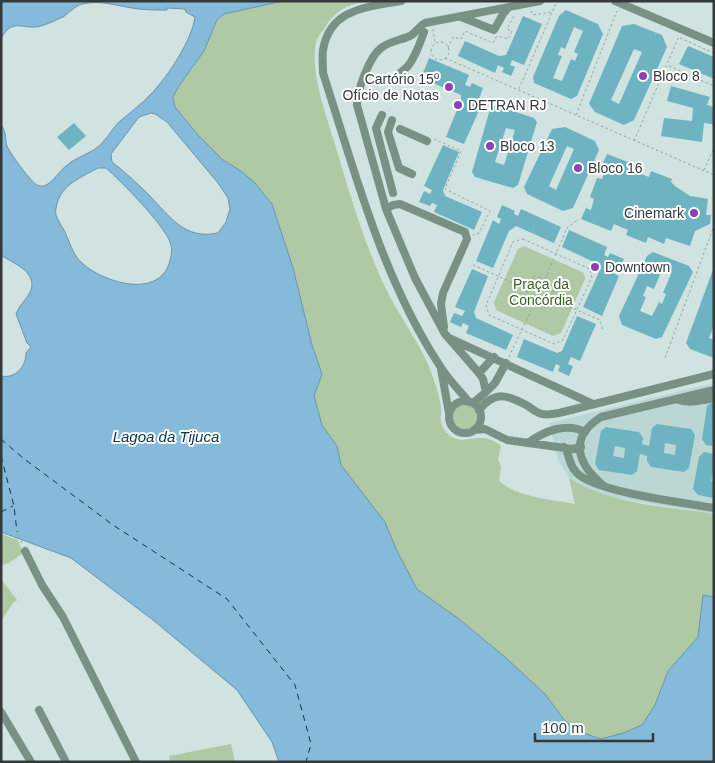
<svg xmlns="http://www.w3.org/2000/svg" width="715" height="763" font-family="Arial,sans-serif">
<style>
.built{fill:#bbd7d4}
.green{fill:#aec9a3}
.water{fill:#85badb;stroke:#6c94ab;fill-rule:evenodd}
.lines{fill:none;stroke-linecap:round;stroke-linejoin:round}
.ferry{stroke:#08364d;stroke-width:1;stroke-dasharray:6 5;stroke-linecap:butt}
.building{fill:#6db3c1;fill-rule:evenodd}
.path{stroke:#94a3a1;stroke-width:1;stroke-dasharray:2.5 2.5;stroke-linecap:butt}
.minor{stroke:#799184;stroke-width:8}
.poi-dot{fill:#8b42b4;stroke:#fff;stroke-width:2}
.labels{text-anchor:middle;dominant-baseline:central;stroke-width:4;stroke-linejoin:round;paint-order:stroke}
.poi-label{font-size:14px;fill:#333b3a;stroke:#fff;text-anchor:start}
.park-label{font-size:14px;fill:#3a6325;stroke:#fff}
.water-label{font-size:15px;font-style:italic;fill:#08364d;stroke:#fff}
</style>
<rect width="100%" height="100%" fill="#d0e3e0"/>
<path class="built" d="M714 383V514L613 498 596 493 584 488 569 478 558 460 549 423Z"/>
<path class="green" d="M283 1H369C347 5 336 9 324 29 321 33 317 38 316 42 310 71 325 111 333 138 349 191 364 245 389 295 401 318 417 340 428 364 433 377 439 393 441 407 442 416 438 419 444 429 460 453 478 426 501 446L498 459 501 467 499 481C519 498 550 499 575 504L569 478C611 505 665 506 714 514V597L703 595 698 637 668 671 655 705 642 725 623 733 601 739 583 733 566 722 545 694 505 657 459 619 417 589 397 551 385 522 341 465 337 446 322 425 314 396 322 374 312 345 293 268 272 204 255 183 241 171 223 160 198 135 175 107 173 97 179 86 195 65 217 20 224 14Z
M524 246 584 273 585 279 561 333 553 336 496 310 494 302 518 249Z
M453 417a12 12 0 1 1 24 0a12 12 0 1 1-24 0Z
M1 534 18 540 23 553 9 563 1 565Z
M1 579 17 600 13 603 1 621Z
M231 744 235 762H170L169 756Z"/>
<path class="water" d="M1 1H283L224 14 217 20 204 51 179 86 173 97 175 107 198 135 223 160 241 171 255 183 272 204 293 268 312 345 322 374 314 396 322 425 337 446 341 465 385 522 397 551 417 589 459 619 505 657 545 694 566 722 583 733 601 739 623 733 642 725 655 705 668 671 698 637 703 595 714 597V762H279L272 742 237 690 153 620 71 558 1 532V376C15 379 26 367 26 353L31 347 27 343 16 314C19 305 28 298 31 290 37 271 12 263 1 255V125C8 135 4 138 7 146 9 152 31 182 37 185 48 191 58 172 66 166 75 158 86 155 95 149 105 142 110 132 118 123 129 113 142 104 152 93 168 76 192 40 195 17L186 12 185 9 167 8V10C155 10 143 10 132 8 113 5 101 0 82 4 75 6 69 13 63 17 56 20 48 24 41 26 25 31 12 16 1 39ZM151 113 155 114 167 122 218 183 228 198 230 209 226 222 218 233C185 240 170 217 150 196 138 184 125 172 112 162L111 154 139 117ZM98 168H106C121 181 164 225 170 242 173 250 171 257 169 264 156 300 100 281 81 262 72 253 70 243 65 232 62 226 58 221 56 215 55 212 56 208 57 204 62 184 82 177 98 168Z"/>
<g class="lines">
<path class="ferry" d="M1 439 23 458 113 525 227 599 295 685 311 744 306 762
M1 456 14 506 17 532
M1 512 13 506"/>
</g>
<path class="building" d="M566 10 598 24 603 34 577 96 571 99 534 83 533 77 559 16ZM574 27 583 31 574 52 578 54 575 61 571 59 562 81 553 78 562 56 558 55 561 47 565 49Z
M523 16 542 24 524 65 512 60 510 65 515 67 511 76 502 72 504 68 498 65 495 73 458 56 465 41 499 56 506 55Z
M634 24 662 35 667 47 634 120 624 125 595 112 589 104 622 26ZM634 49 642 52 619 104 611 100Z
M688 46 714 57V79L679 64Z
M429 58 469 75 465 85 470 87 472 83 483 88 479 99 474 98 472 102 481 106 464 144 446 137 461 100V95L421 78Z
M671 86 710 97 707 105 714 107V129L712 124 704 123 702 142 661 136 664 118 692 121 693 108 667 101Z
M494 105 534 118 537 122 518 185 513 188 475 177 472 172 490 109ZM506 128 515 130 504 165 495 162Z
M74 123 86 136 69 150 57 137Z
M565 127 595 141 599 150 573 208 563 211 527 194 524 187 552 129ZM567 146 574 149 556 190 549 186Z
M443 145 459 152 443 190 445 196 482 212 474 230 434 212 437 205 432 203 430 206 419 202 424 191 430 194 432 190 424 186Z
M607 154 636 165 633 171 649 177 651 171 672 179 671 182 675 186 690 196 708 199 706 215H711L710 224 695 231 690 246 666 238 664 244 648 237 646 243 626 235 628 230 614 224 611 231 581 219 586 208 591 210 594 199 590 197 597 178 602 179 606 168 601 167Z
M502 205 515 211 514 214 518 216 521 209 561 227 554 243 516 226 509 231 493 268 476 261 493 220 499 224 501 219 497 217Z
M569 230 607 247 604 255 608 257 610 253 624 259 619 271 611 267 609 271 619 276 602 316 583 307 599 272 596 263 562 247Z
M653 252 689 266 693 272 662 337 656 339 622 325 619 316 647 256ZM662 270 671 274 663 293 666 294 662 304 659 302 652 316 640 311 646 297 643 296 647 286 654 289Z
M714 267V326L709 338 714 340V358L690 349 686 343Z
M472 269 488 276 474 312 476 318 513 335 506 350 466 333 469 326 463 323 461 327 450 322 454 313 462 316 465 311 455 307Z
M577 316 596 324 580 361 571 357 568 364 573 366 569 376 558 371 560 366 556 364 553 372 517 357 524 339 557 353 562 351Z
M714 401V446L706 445 702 439 707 406Z
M657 424 691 429 695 435 689 468 684 472 651 467 647 461V456L640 454 637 471 632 475 599 470 595 464 601 431 606 427 639 432 643 438 642 444 649 446 652 428ZM665 443 676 445 675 455 664 453ZM615 446 625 448 624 458 613 456Z
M704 452 714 454V472L711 481 714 482V498L698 495 693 489 699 457Z"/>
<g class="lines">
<path class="path" d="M531 11 533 15 552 12
M433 29 435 42
M680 38 714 53
M431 51a9 9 0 1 1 18 0a9 9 0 1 1-18 0Z
M448 48 453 37 461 39 465 31 493 43 496 37H502L508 39 512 31 507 29 515 14
M445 58 714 175
M669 66 714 86
M519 89 557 1
M576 115 617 11
M434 139 461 151 445 189 490 211 479 233 473 235
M634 141 679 36
M704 170 714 148
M523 239 590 269 592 277 563 340 554 344 489 315 486 305 513 242Z
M473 265 527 289
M534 275 556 285 546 308 524 299Z
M545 279 567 228 579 219
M551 299 600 320 603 331
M509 357 534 304
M665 358 714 226
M17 532 22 543"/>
<path class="minor" d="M401 1C368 7 330 8 323 50 322 57 323 65 323 73 355 172 382 278 440 366 448 379 459 390 469 402
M615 1 714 43
M461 17 494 30 503 14 508 8
M397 77C400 71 405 70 408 66 416 56 420 43 424 32
M382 115 376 128 378 136 393 193
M392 120 388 132 399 168 412 174
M400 129 427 141
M386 209 393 205 400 204 465 232 467 239 443 293 441 304 444 327
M449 338 593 404
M441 369 449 413
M479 373 494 357
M486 392 495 383 506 363
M675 399C689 404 700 401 714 398
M449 417a16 16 0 1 1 32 0a16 16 0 1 1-32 0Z
M473 403 486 392 483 379 479 373 445 334 415 278 386 209 357 105C357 91 369 57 381 48 390 41 401 40 410 36 416 33 419 26 425 23L540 1
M479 410C495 390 508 395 528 406 532 409 537 413 542 414 547 415 554 414 559 413L714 374
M474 430 485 429 507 440 572 449 581 447
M528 443C544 431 567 422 585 432
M564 447 566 448C569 457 570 467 577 473 595 492 685 503 714 508
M604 486C577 464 568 438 601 417L714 390
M25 551 42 585 63 617 136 762
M39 710 66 762
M1 712 31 762"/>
</g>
<g class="poi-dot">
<circle cx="643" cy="76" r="5"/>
<circle cx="449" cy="87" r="5"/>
<circle cx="458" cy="105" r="5"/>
<circle cx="490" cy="146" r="5"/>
<circle cx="578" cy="168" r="5"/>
<circle cx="694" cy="213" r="5"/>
<circle cx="595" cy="267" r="5"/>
</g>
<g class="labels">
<g class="poi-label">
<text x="653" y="76">Bloco 8</text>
<text x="439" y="79" text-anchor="end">Cartório 15º<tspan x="439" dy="16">Ofício de Notas</tspan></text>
<text x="468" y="105">DETRAN RJ</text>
<text x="500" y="146">Bloco 13</text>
<text x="588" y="168">Bloco 16</text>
<text x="684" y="213" text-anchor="end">Cinemark</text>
<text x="605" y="267">Downtown</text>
</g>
<g class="park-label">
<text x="541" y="284">Praça da<tspan x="541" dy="16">Concórdia</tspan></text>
</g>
<g class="water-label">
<text x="166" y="436">Lagoa da Tijuca</text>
</g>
</g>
<rect width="715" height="763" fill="none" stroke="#333b3a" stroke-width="5"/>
<path d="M535 733v8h118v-8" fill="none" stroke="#333b3a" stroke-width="2.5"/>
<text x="542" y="733" font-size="15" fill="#333b3a" stroke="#ffffff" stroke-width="4" paint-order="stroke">100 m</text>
</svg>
